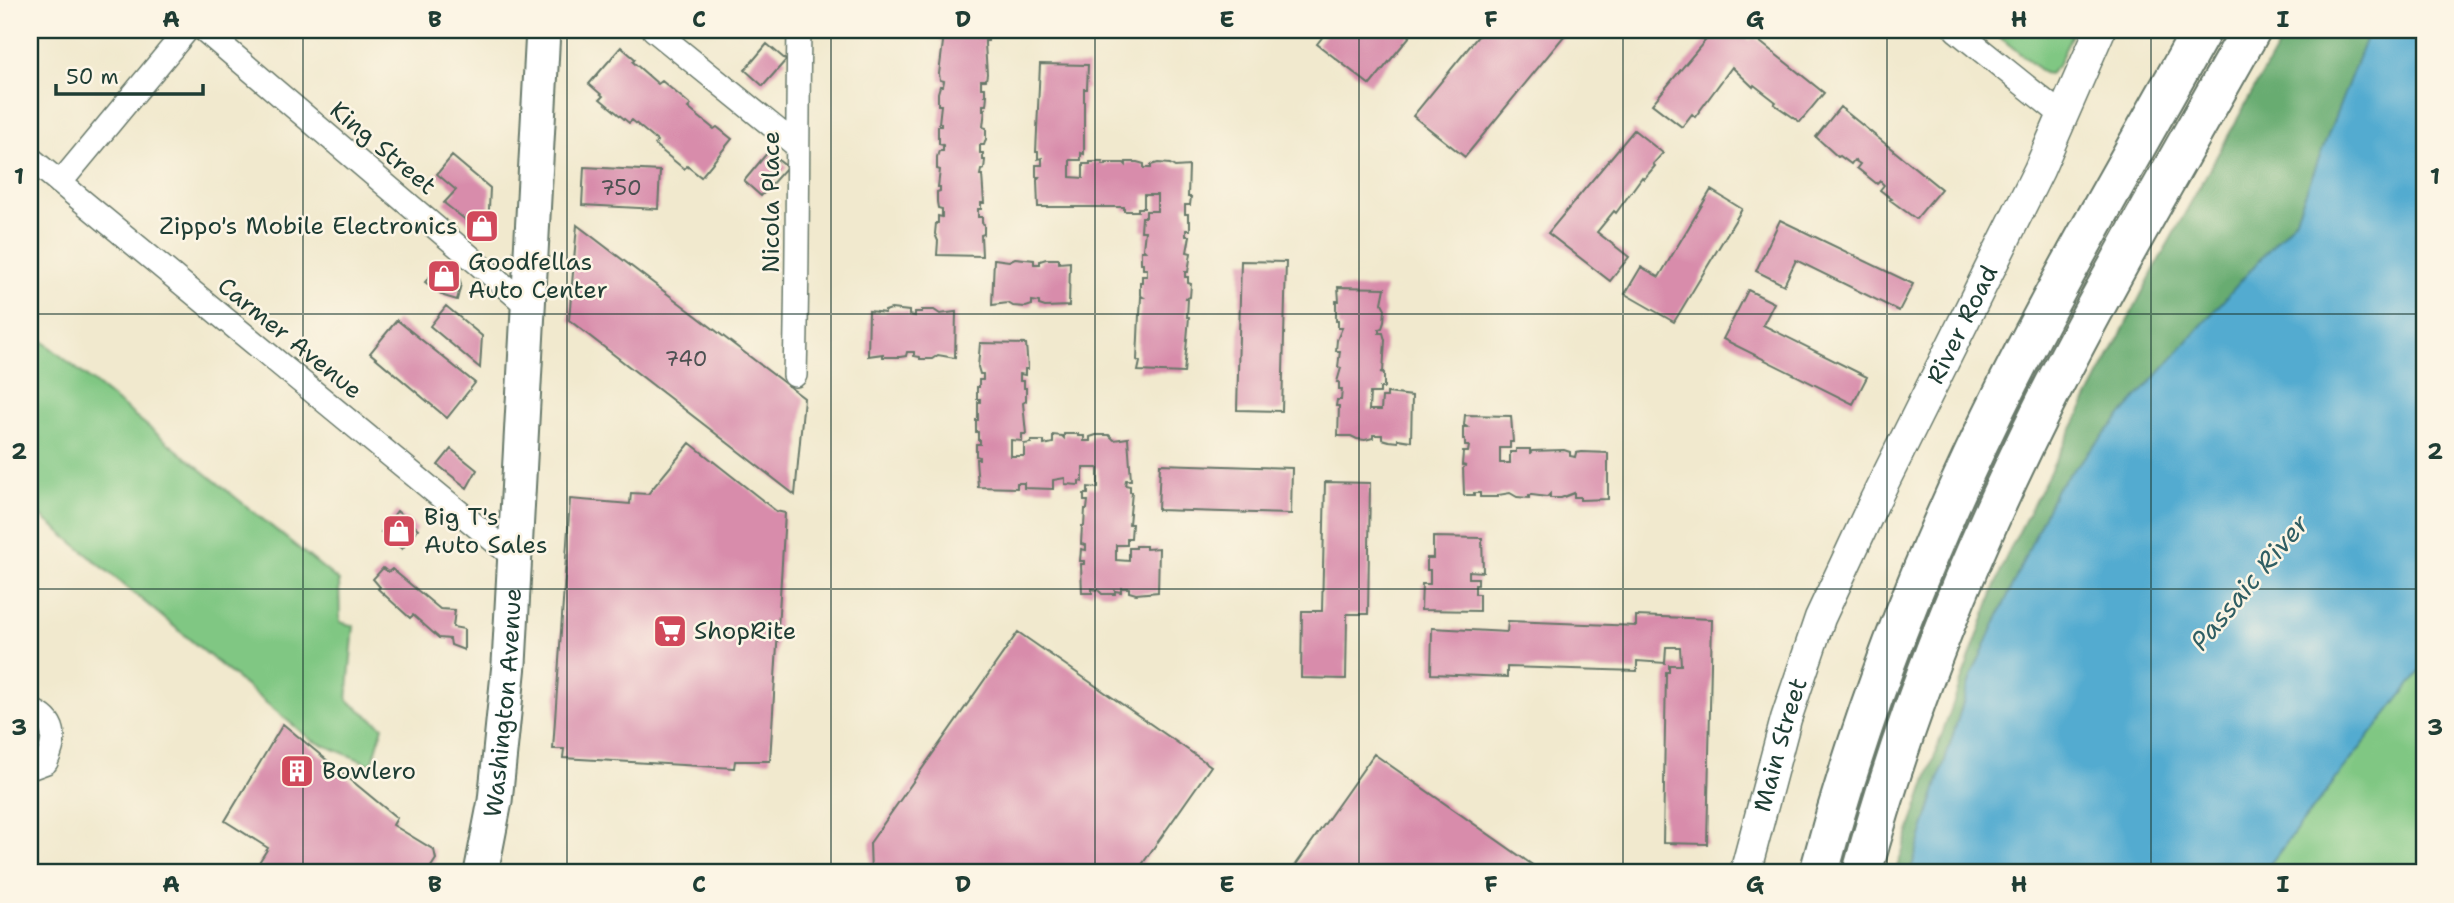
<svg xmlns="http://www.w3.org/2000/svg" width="2454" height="903" font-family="'Shantell Sans',sans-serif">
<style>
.green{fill:#80c783;stroke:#50825c;stroke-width:2}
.forest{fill:#68ac71;stroke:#447452;stroke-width:2}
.water{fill:#53abd0;stroke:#397482;stroke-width:2}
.building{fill:#d88cab}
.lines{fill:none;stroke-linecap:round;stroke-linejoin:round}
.minor-casing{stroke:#68796a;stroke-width:26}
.tertiary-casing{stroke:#68796a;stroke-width:33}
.secondary-casing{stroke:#68796a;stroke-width:37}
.motorway-casing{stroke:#68796a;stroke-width:42}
.minor{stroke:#fff;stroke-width:23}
.tertiary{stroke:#fff;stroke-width:30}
.secondary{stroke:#fff;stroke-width:33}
.motorway{stroke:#fff;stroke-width:38}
.grid{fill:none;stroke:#1f3d34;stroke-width:2;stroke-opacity:0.55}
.labels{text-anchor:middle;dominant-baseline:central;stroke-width:5;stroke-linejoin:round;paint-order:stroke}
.number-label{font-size:21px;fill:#4d5152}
.street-label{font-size:24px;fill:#1f3d34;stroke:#fcf5e5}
.poi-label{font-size:24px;fill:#1f3d34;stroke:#fcf5e5;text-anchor:start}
.water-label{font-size:26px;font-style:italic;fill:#2f5e63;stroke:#fcf5e5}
.neatline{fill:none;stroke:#1f3d34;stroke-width:2.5}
.grid-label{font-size:23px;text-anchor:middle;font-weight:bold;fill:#1f3d34}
</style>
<rect width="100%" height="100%" fill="#fcf5e5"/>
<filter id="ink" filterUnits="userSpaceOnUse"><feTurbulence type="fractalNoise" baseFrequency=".0143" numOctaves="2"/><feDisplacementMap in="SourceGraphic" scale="14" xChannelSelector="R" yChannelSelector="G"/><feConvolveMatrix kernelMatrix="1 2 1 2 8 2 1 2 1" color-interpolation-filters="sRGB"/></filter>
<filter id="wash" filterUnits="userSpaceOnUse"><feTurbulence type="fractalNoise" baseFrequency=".00686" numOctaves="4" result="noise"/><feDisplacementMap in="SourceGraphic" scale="28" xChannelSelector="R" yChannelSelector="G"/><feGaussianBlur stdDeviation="1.57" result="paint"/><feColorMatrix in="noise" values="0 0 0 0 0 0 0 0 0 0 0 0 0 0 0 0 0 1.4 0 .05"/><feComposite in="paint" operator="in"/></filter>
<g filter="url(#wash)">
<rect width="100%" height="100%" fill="#f1e9ce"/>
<path class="green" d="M1991 30H2074L2058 65 2049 74 2044 73Z
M30 331 339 581 340 622 354 626 347 700 383 727 372 765 311 740 30 507Z
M2424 666V873H2263Z"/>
<path class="forest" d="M2287 30H2369L2295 220 2056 489 1971 677 1910 873H1895L1941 737 2006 557 2160 258Z"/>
<path class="water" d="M2369 30H2424V666L2263 873H1910L1971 677 2056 489 2295 220Z"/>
<g id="blocks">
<path class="building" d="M940 30H988V41H985V44L987 74 986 80H981V88H985V95H987L986 105H983V110L985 109 983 127 986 128V139L984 145H980V153H983V160H985L984 169 981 170 980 175H982L984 203H981V209H978V217H982V223L984 224V234L981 235 982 256 937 255 938 241 935 234 936 223H938V216L942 217V209L938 208 937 202V192L940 191V187H938L940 170 937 169V157L939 151H943V145L939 144V138H938V126H941V123H939L941 105H938V93L940 86H943L944 81 940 80 939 74 943 42 940 40Z
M1328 30H1415L1370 85 1317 44Z
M1483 30H1569L1465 157 1413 116Z
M1714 30H1737L1750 41 1754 37 1824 93 1800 122 1774 104 1776 102 1754 85 1753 87 1732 67 1695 117 1692 114 1682 127 1652 104Z
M767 44 786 60 763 86 745 70Z
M621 47 635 59 633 62 658 84 662 81 691 105 688 108 714 129 717 127 732 139 701 177 687 166 684 169 655 145 657 141 632 120 629 123 600 99 603 96 589 84Z
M1040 64 1088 65 1087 89H1084V154L1081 153V160H1070V177L1083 178V164H1090V162H1103L1102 165H1106V163H1124L1126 165V162H1137L1144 164V168H1151V165L1158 163 1170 164 1175 167 1189 166 1188 197H1191L1190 205H1185V214H1188V221H1190V230H1186V236H1190L1187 252 1191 253 1188 272H1185V277H1188V283L1191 284 1190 297 1185 299H1188L1187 317H1189L1184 373 1138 371 1140 362 1137 360 1139 315H1140L1141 297H1143L1140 295V282H1142V276H1147V269H1143V263H1141V251H1145L1143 249 1145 231H1141L1142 217H1146V211H1157V195H1144V208H1138V211H1124V207H1038L1037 180 1039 177H1036V165H1042V158L1038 159V152H1036Z
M1840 107 1941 189 1916 219 1890 200 1892 199 1880 190 1884 185 1880 181 1877 184 1857 168 1860 164 1854 160 1851 164 1840 156 1838 157 1816 137Z
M1634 130 1663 153 1653 164 1655 166 1644 179 1642 177 1616 213 1614 211 1597 232 1629 257 1610 281 1548 233Z
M768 152 787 167 761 196 744 181Z
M452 156 490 188 488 230 486 231 481 232 444 203 456 190 437 174Z
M584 167 660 171 658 209 582 205Z
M1711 190 1742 209 1674 322 1625 294 1641 267 1659 277Z
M1780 220 1913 284 1899 311 1796 260 1784 285 1756 271Z
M577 225 804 398 795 495 569 320Z
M1015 258 1034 260V264H1040V261L1046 259H1059V263L1070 262 1069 306 1045 307 1039 305V302L1032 301V305L1026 307 1013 306 1008 303 992 305 994 259 1009 261Z
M444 260 457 271 461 284 457 300 444 296 425 282Z
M1241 261 1286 262 1282 411 1237 410Z
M1338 287 1385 288 1382 303 1385 309 1384 322 1382 328 1379 329V333H1383L1385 340 1383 372H1380L1384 373V388H1380V393H1370L1369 410H1381L1382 397H1387V393L1412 396 1411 441 1398 439V442L1389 441 1382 439V435H1373V438L1365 440 1357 439 1351 436H1338L1339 406H1336L1337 400H1341L1342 389H1339V382H1337L1341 368 1338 367 1340 351H1336L1337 340 1342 328H1338V321H1336V301H1339Z
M1748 290 1774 303 1763 325 1867 377 1853 404 1723 339Z
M446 306 482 336 480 368 430 326Z
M891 309 909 311V315L915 316V312H922V310H934L940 314 956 312 955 358 938 355 932 359H920V357L914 356V352H907L906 356 900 357H883V354L868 356 869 311 885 313V311Z
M397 320 475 383 447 418 370 353Z
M980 343 1026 344 1028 369H1025V375L1020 374V381H1024V388H1026V401L1023 403 1026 434H1022V441L1011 440V456H1024V444L1031 443V441H1044V445L1053 443V435L1062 436 1064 438V434H1078V436H1084V441H1090V437L1096 435H1109L1114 440 1128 438 1131 480H1126L1125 485 1130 486V492H1132L1129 524H1132L1131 538H1127V545H1116V560L1129 561V548H1136V546H1146V549L1159 548 1158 592 1136 594 1129 592V588H1121V592L1115 591V594H1102L1098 590 1092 589V593H1082L1081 564H1084V561H1080L1081 549 1086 550V545L1081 544 1082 526H1084L1085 509H1087L1088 501H1084V494H1088V487L1098 488V468H1083V482L1079 481V485L1065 484V478L1053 480V489L1024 488V483H1017V488L978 487 976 459H979V457L976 456V444H980V440H978V432H976V420H978V402H980V399H977V387H979V380H983V374H980L978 367Z
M1465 415 1511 416 1513 442H1510V448H1500V463H1510V452H1516V449H1530V453L1532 451 1564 450 1570 452V456L1575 457 1576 453 1582 452 1608 453V499L1580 500V497H1574V493L1561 498H1550V494L1547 497 1532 495H1529V498L1517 497 1510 493 1498 495V497H1480V493H1474V495H1464L1463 466H1466L1462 465 1463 452H1468L1469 446H1465V439H1463V427H1467L1464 425Z
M690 443 776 511 785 513 770 761H735L734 768 563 758 564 749H553L570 499 630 504 631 493 648 494Z
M451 449 477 470 467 488 438 465Z
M1160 464 1292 468 1291 514 1158 510Z
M1325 482 1370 483 1368 614H1347L1346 679 1301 678 1302 611H1322Z
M397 511 418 529 402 549 381 532Z
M1433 537 1482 538 1483 572 1469 571V578H1478V585H1475V594H1479V611L1421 610 1422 584H1430V570H1427V558H1433Z
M383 568 388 572 392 569 440 609 455 610 453 627 464 629V650L451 645 450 639 439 638 413 615 410 618 378 589 380 587 373 579Z
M1636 616 1712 619 1707 844 1663 843 1666 672H1669V665H1681L1680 647H1666L1665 663 1637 661V671L1507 667V677L1431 674 1432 628 1507 632 1508 621 1636 626Z
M1018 632 1211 766 1136 873H871L870 843Z
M283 724 397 818 393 825 434 850 436 859 427 873H272L258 864 268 848 225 821Z
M1374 754 1544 873H1290Z"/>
</g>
</g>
<g filter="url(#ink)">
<use href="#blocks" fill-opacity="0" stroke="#68796a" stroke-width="2"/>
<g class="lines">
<g class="minor-casing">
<path id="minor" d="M204 30 529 307
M654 30 797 146
M1956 30 2063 116
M30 158 516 559
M60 183 187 30
M795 375C798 260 797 145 799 30
M30 710C57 720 57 739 46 762L30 768"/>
</g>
<g class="tertiary-casing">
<g id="tertiary">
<path id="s1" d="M1745 873 1786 719 1820 618 1875 500 2039 170 2100 30"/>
</g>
</g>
<g class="secondary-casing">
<g id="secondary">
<path id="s2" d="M481 873 495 801 509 664 543 30"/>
</g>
</g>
<g class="motorway-casing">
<path id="motorway" d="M1819 873C1864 703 1930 538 2009 381 2069 262 2137 146 2202 30
M1862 873C1906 710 1971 551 2046 401 2110 275 2182 153 2251 30"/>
</g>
<use href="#minor" class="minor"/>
<use href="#tertiary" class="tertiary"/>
<use href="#secondary" class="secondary"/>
<use href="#motorway" class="motorway"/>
</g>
</g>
<path class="grid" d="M303 30V873M567 30V873M831 30V873M1095 30V873M1359 30V873M1623 30V873M1887 30V873M2151 30V873M30 314H2424M30 589H2424"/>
<defs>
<g id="shop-square" transform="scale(1.75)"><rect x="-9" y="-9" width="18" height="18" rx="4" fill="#d1495b" stroke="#fcf5e5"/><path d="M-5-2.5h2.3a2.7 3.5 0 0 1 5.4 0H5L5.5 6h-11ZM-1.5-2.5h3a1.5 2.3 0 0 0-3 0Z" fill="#fff"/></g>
<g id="supermarket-square" transform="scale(1.75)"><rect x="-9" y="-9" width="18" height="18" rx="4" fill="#d1495b" stroke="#fcf5e5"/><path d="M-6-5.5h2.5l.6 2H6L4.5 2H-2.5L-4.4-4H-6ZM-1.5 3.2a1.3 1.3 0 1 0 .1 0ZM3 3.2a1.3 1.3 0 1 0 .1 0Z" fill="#fff"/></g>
<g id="building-square" transform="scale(1.75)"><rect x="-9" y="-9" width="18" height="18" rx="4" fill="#d1495b" stroke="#fcf5e5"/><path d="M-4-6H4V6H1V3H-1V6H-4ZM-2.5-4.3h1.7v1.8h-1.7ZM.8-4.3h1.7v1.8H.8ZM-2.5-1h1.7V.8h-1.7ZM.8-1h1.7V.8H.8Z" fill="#fff"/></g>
</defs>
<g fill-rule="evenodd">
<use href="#shop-square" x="482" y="226"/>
<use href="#shop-square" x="444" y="276"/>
<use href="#shop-square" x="399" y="531"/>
<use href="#supermarket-square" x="670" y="631"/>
<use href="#building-square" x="297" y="771"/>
</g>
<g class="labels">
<g class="number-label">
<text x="621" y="188">750</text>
<text x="686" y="359">740</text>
</g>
<g class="street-label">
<text transform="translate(383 148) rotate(40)">King Street</text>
<text transform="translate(771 202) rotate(-90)">Nicola Place</text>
<text stroke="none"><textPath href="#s1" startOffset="592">River Road</textPath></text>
<text transform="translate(290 338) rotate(39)">Carmer Avenue</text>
<text stroke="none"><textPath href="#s2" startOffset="172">Washington Avenue</textPath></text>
<text stroke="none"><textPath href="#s1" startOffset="133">Main Street</textPath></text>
</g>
<g class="poi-label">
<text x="458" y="226" text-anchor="end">Zippo's Mobile Electronics</text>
<text x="468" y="262">Goodfellas<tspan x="468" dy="28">Auto Center</tspan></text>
<text x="424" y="517">Big T's<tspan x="424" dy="28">Auto Sales</tspan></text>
<text x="694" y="631">ShopRite</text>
<text x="322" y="771">Bowlero</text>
</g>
<g class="water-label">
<text transform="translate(2249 582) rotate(-50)">Passaic River</text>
</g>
</g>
<rect width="2454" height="903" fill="none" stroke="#fcf5e5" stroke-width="77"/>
<path d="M56 84v10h147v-10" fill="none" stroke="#1f3d34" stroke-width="3.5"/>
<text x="66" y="84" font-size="21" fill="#1f3d34" stroke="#fcf5e5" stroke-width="5" paint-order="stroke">50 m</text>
<rect x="38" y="38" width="2378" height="826" class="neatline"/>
<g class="grid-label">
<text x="171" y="27">A</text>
<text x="435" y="27">B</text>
<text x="699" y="27">C</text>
<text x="963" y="27">D</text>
<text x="1227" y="27">E</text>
<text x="1491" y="27">F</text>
<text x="1755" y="27">G</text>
<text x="2019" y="27">H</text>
<text x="2283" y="27">I</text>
<text x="19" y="184">1</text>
<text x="2435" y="184">1</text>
<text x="19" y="459">2</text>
<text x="2435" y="459">2</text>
<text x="19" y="735">3</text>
<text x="2435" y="735">3</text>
<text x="171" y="892">A</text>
<text x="435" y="892">B</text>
<text x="699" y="892">C</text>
<text x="963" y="892">D</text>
<text x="1227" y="892">E</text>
<text x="1491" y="892">F</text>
<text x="1755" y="892">G</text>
<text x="2019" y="892">H</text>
<text x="2283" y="892">I</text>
</g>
</svg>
